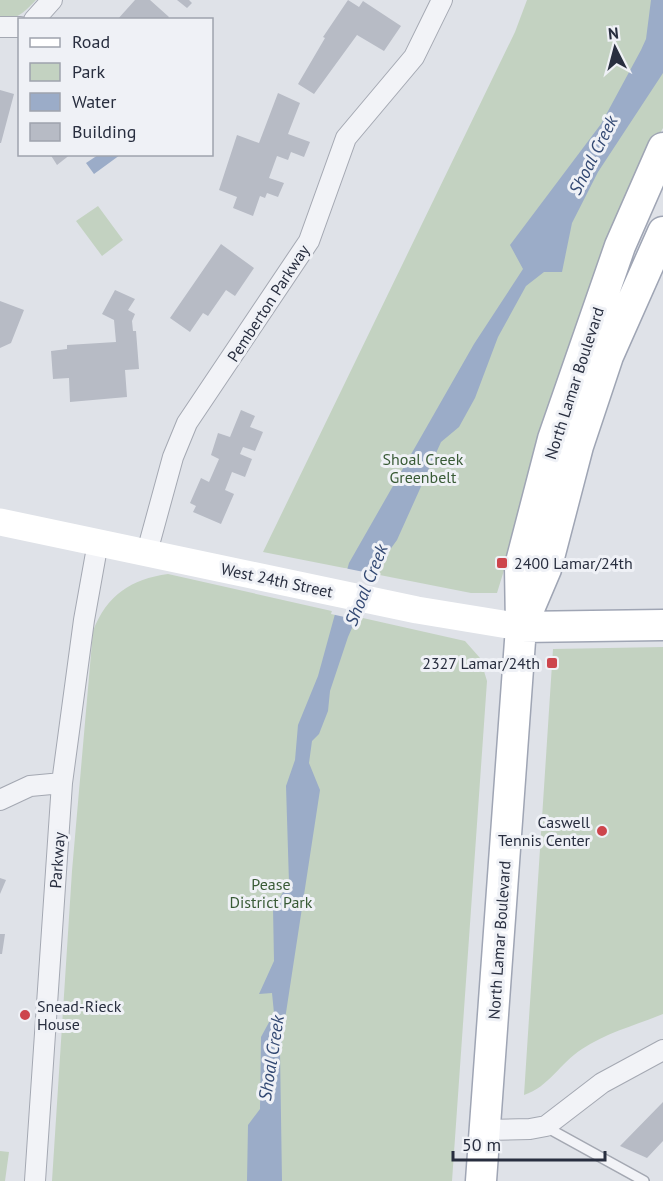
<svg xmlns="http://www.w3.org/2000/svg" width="663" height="1181" font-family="'PT Sans',sans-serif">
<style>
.green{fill:#c3d2c1}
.water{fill:#9bacc8}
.pier{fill:#dfe2e8}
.building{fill:#b7bbc5}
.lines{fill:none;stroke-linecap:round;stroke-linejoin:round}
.lane-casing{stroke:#a4a8b2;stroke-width:12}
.street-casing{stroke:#a4a8b2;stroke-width:22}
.primary-casing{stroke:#9fa5b4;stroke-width:33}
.lane{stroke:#f2f3f7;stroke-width:9}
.street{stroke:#f2f3f7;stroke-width:20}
.secondary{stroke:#fff;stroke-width:27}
.primary{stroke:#fff;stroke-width:30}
.poi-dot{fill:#cd454c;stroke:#eff1f6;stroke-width:2}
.labels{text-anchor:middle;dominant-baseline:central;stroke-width:6;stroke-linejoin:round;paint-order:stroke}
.street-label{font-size:16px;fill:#282e3f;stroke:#eff1f6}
.park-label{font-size:16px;fill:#395b36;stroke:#eff1f6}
.poi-label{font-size:16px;fill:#282e3f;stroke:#eff1f6;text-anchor:start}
.water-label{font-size:18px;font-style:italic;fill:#334973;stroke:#eff1f6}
</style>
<rect width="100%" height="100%" fill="#dfe2e8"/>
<path class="green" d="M0 0H36C25 11 17 22 0 17Z
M527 0H663V128L639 171 567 365 497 593H471L263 552 515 32Z
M98 206 123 240 102 256 76 221Z
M168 574 465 641 480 658 487 681 452 1181H52L72 871 93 631C107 595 131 579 168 574Z
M663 647V1014C636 1025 606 1033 582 1049 560 1063 549 1087 524 1095L553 649Z
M0 1151 9 1152 5 1181H0Z"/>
<path class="water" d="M651 0H663V73L598 172 572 223 562 272H544L526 286 498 337 475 398 459 427 441 442 397 540 381 562 348 637 330 691 328 711 319 734 312 741 309 763 320 790 280 1052 282 1181H247L248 1125 260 1109 261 1037 274 1013 272 993 259 994 274 961 273 908 289 883 286 786 295 760 298 725 318 676 349 563 474 344 523 269 510 245 601 124 641 50 646 39Z
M98 155V154L120 155 94 174 86 163Z"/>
<path class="pier" d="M344 568 379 575 358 620 331 614Z"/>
<path class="building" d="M135 0H150L169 17 167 20H117Z
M177 0H189L192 3 187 8Z
M348 0 359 7 363 1 401 26 384 51 357 35 314 94 298 84 325 38 323 37Z
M0 90 14 94 1 143H0Z
M278 93 300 103 288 134 310 142 304 157 291 152 288 160 277 156 269 178 284 183 278 197 267 193 265 198 260 196 253 216 233 208 237 197 219 190 237 135 259 143Z
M50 154H71L57 165Z
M221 244 254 268 235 296 226 290 208 316 203 313 190 332 170 318Z
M115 290 135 299 128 310 135 314 132 321 133 331H136L139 369 125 370 127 397 70 402 69 378 53 379 51 351 67 349V345L116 342 114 320 102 314Z
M0 301 24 310 11 343 0 348Z
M241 410 255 416 250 427 263 432 255 451 243 447 240 454 252 459 245 477 232 472 225 490 234 494 221 524 193 512 196 506 190 503 201 478 209 482 219 459 211 455 218 433 230 437Z
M0 878 6 880 0 894Z
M0 934H5L2 954H0Z
M663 1102V1141L647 1158 620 1146Z"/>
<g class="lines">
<g class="lane-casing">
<path id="lane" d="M546 1127 644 1181"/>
</g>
<g class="street-casing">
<path id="street" d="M34 20 52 0
M0 27H20
M147 552 173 457 187 423 309 241 346 138 414 57 442 0
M0 800 30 786 62 783
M485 1130 530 1129 546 1126 602 1083 663 1050
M35 1181 62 783 84 620 98 542"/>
</g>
<g class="primary-casing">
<path id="primary" d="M526 616 546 569 578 446 608 356 663 232
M521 627 663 625
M481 1181 521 627 520 566 553 439 620 246 663 148"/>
</g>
<use href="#lane" class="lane"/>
<use href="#street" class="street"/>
<path class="secondary" d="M0 522 417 610 521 627"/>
<use href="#primary" class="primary"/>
</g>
<g class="poi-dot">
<rect x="496" y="557" width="12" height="12" rx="3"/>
<rect x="546" y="657" width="12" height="12" rx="3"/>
<circle cx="602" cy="831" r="6"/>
<circle cx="25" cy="1015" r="6"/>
</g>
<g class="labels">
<g class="street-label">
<text transform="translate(268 303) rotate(-57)">Pemberton Parkway</text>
<text transform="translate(574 383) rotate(-72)">North Lamar Boulevard</text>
<text transform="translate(277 580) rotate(12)">West 24th Street</text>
<text transform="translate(57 860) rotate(-86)">Parkway</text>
<text transform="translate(499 940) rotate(-86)">North Lamar Boulevard</text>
</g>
<g class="park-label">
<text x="423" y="459">Shoal Creek<tspan x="423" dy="18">Greenbelt</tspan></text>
<text x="271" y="884">Pease<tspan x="271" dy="18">District Park</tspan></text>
</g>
<g class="poi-label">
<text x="514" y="563">2400 Lamar/24th</text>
<text x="540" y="663" text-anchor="end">2327 Lamar/24th</text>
<text x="590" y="822" text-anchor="end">Caswell<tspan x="590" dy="18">Tennis Center</tspan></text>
<text x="37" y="1006">Snead-Rieck<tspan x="37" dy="18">House</tspan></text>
</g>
<g class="water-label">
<text transform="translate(593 155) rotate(-63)">Shoal Creek</text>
<text transform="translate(366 585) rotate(-68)">Shoal Creek</text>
<text transform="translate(271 1058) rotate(-81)">Shoal Creek</text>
</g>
</g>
<rect x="18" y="18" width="195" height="138" fill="#eff1f6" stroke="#9fa3ad" stroke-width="1.5"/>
<rect x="30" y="38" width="30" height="9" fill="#ffffff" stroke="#9fa3ad" stroke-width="1.5"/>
<text x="72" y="48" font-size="18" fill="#282e3f">Road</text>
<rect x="30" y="63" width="30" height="18" fill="#c3d2c1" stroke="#9fa3ad" stroke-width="1.5"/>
<text x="72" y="78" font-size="18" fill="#282e3f">Park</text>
<rect x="30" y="93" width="30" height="18" fill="#9bacc8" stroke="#9fa3ad" stroke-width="1.5"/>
<text x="72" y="108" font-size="18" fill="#282e3f">Water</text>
<rect x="30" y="123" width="30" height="18" fill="#b7bbc5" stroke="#9fa3ad" stroke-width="1.5"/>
<text x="72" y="138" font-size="18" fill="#282e3f">Building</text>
<g transform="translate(615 48) rotate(354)" stroke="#eff1f6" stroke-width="4.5" paint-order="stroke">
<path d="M0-4.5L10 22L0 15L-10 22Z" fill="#282e3f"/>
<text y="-9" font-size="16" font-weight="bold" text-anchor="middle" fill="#282e3f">N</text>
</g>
<path d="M453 1151v9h152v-9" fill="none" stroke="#282e3f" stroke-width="3"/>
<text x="462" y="1151" font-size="18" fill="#282e3f" stroke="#eff1f6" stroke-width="4.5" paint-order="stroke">50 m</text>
</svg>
